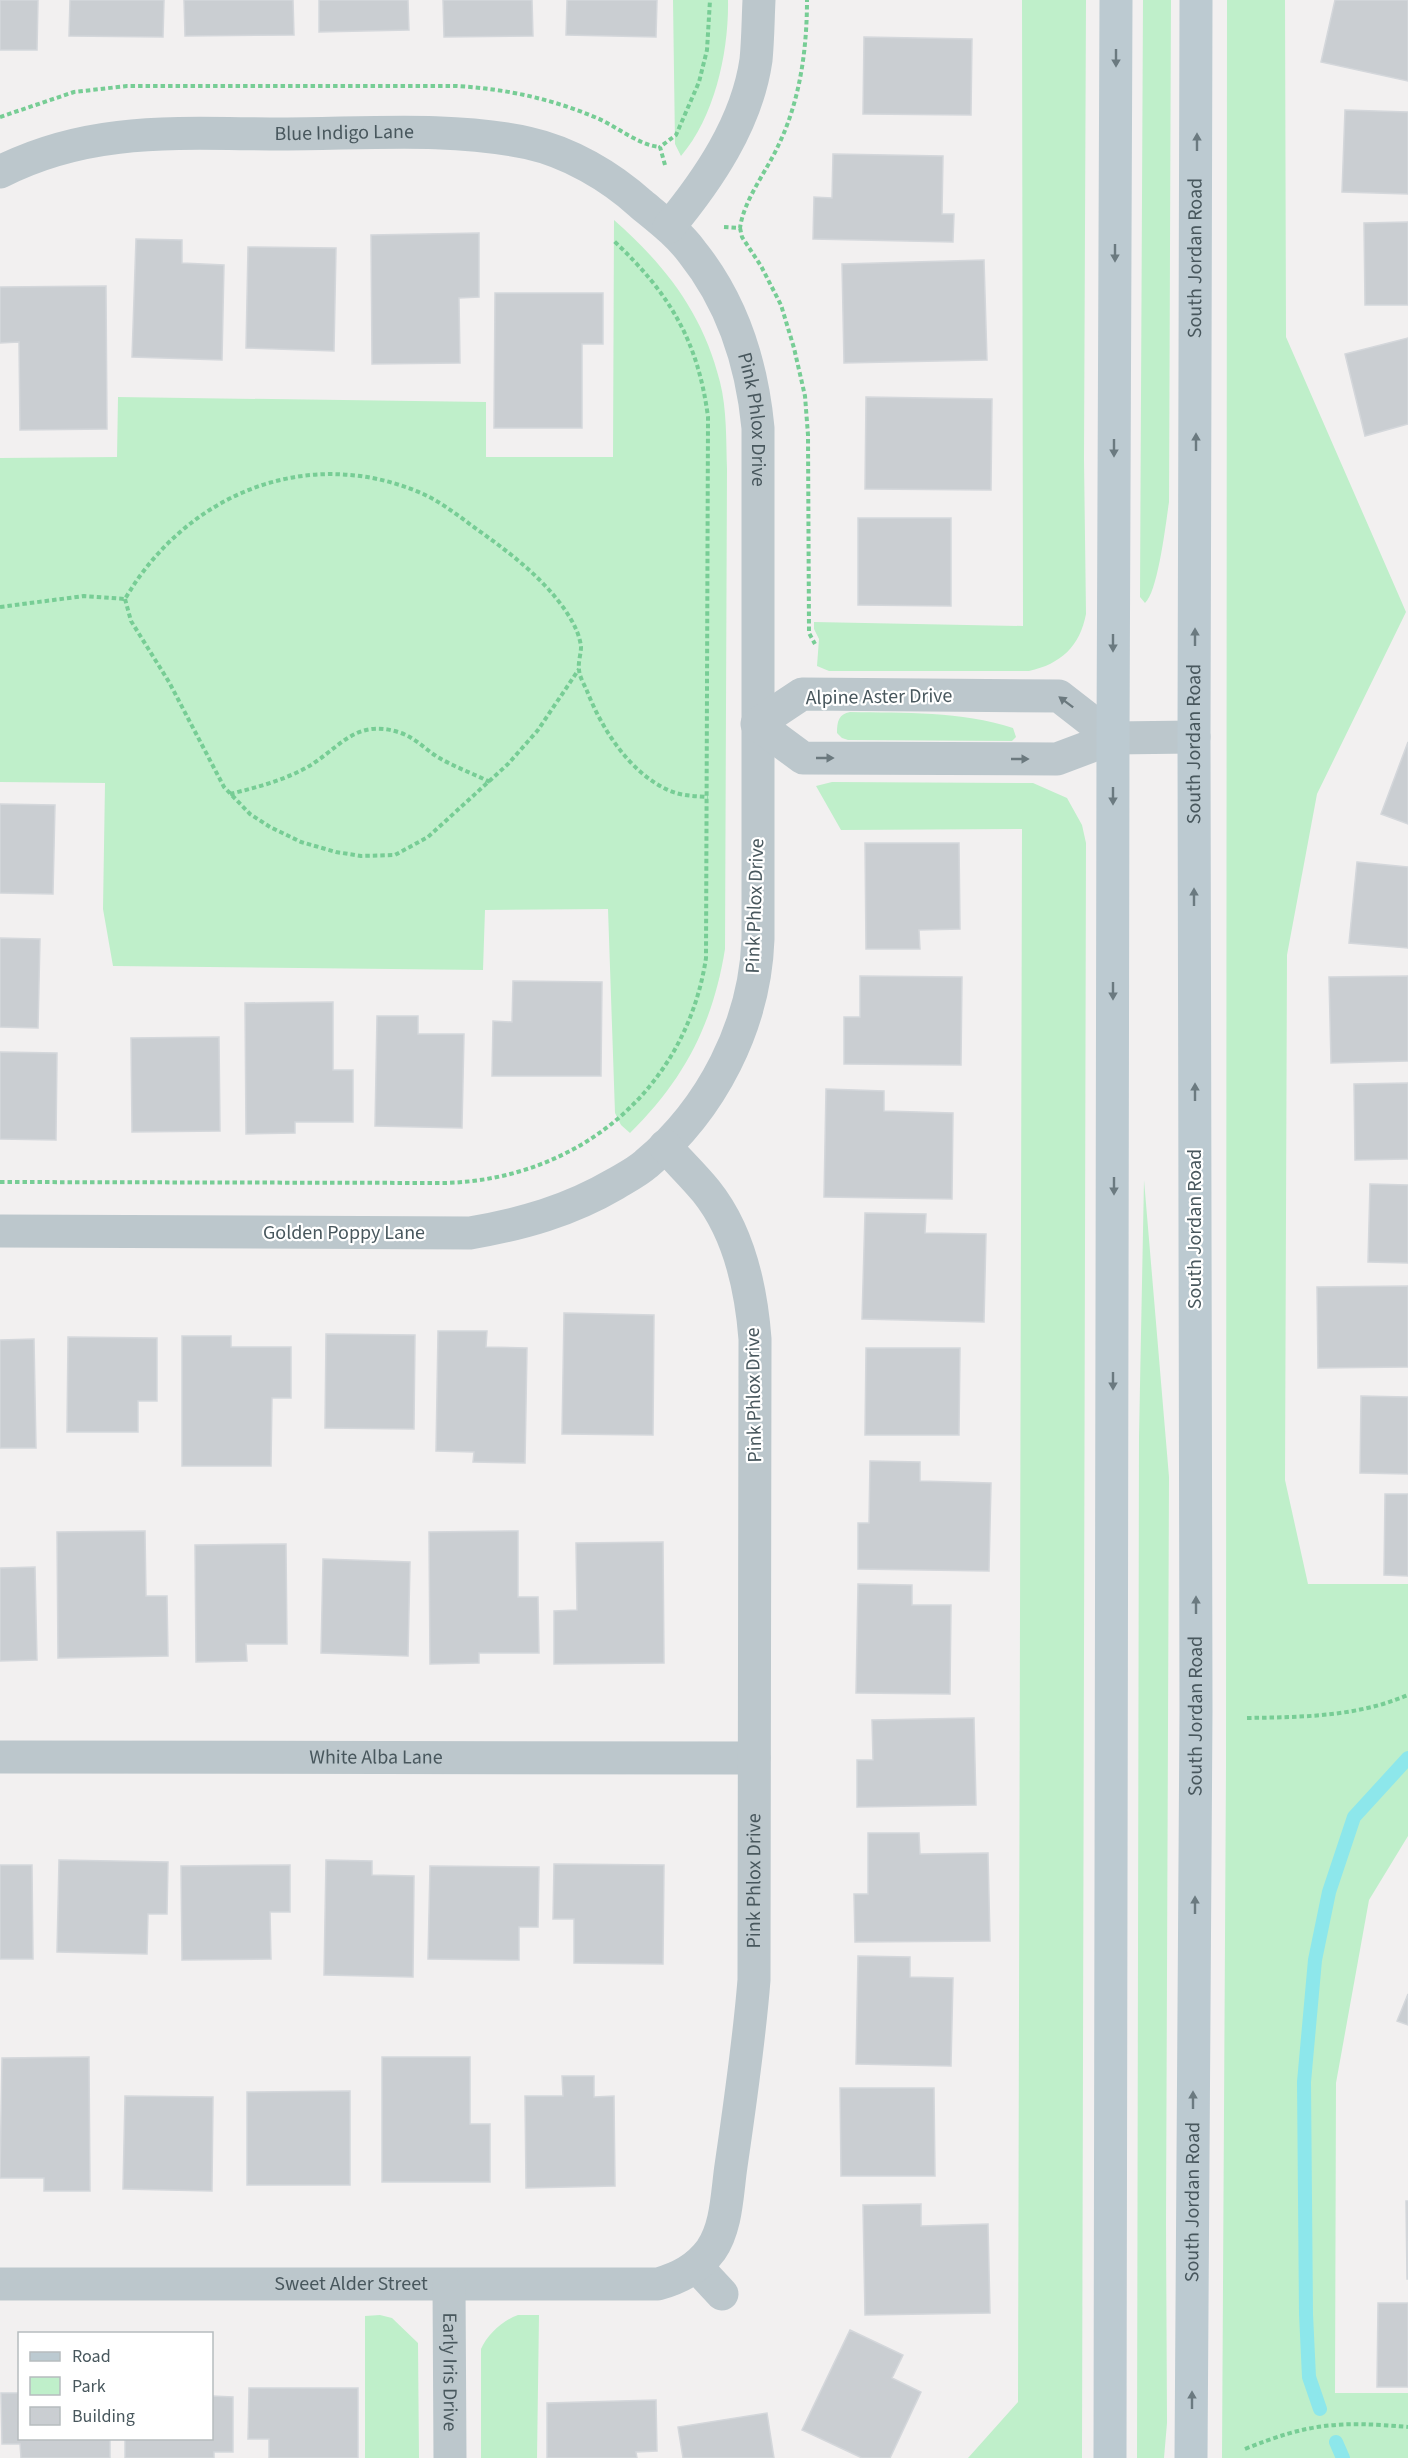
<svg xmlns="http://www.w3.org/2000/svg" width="1408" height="2458" font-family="'Source Sans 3',sans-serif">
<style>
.green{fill:#bfefca}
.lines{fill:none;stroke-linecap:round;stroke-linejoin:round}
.stream{stroke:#8de7eb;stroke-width:14}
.building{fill:#caced2;stroke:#d4d7db;stroke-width:1.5}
.path{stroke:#77cd95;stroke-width:4;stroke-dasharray:4.5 3;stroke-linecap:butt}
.street{stroke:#bcc7cc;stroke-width:33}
.secondary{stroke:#bccad1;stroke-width:33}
.oneway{fill:#6b7a80}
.oneway2{fill:#6b797e}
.labels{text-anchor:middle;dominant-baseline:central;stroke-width:4.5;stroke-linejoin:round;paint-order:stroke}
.street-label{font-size:20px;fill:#48575d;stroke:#fff}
</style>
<rect width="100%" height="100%" fill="#f2f0f0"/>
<path class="green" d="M673 0H728C729 51 715 117 681 156L675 144Z
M1022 0H1086L1084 460 1086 614C1080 646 1061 664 1029 671H829L817 666 819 639 814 629V622L1023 626Z
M1143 0H1171L1169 502C1166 522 1158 592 1145 603L1140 597Z
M1227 0H1285L1286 337 1406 612 1317 794 1287 955 1285 1480 1308 1584H1408V1836L1369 1900 1336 2083 1335 2393H1408V2458H1222L1226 1766Z
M614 220C665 265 703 313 720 382 727 410 726 440 727 469L725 949C713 1024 684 1080 630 1133L621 1125 615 1113 608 909 485 910 483 970 113 966 103 909 105 783 0 782V458L117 457 118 397 486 402V457H613Z
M850 712C904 713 961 711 1013 728L1016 737 1012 741 848 740 842 738 837 733C837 721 839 714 850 712Z
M832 782 1033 783 1067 798 1082 825 1086 843 1082 2458H968L1018 2402 1022 829 841 830 816 786Z
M1144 1180 1169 1477 1166 2223 1167 2423 1164 2458H1137L1139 1437Z
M380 2315 392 2318 418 2343 419 2458H365V2316Z
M518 2315H539L537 2458H481V2349C487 2335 503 2320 518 2315Z"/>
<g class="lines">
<path class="stream" d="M1320 2409 1309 2377 1306 2314 1304 2082 1315 1960 1329 1892 1354 1817 1408 1758
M1336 2442 1343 2458"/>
</g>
<path class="building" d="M0 0H38L37 50H0Z
M70 0H164L163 37 69 36Z
M184 0H293L294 35 185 36Z
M319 0H408L409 30 319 32Z
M443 0H532L533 36 444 37Z
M567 0H657L656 37 566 35Z
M1335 0H1408V81L1321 62Z
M864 37 972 39 971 115 863 114Z
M1345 110 1408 112V194L1342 192Z
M833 154 943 156 942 214H954L953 242 813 239 814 197 832 198Z
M1408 222V305H1365L1364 223Z
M479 233V297L459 298 460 363 372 364 371 235Z
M136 239 182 240V263L224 265 222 360 132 357Z
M248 247 336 248 334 351 246 348Z
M984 260 987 360 844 363 842 264Z
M106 286 107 429 20 430 19 342 0 343V287Z
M495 293H603V344H582V428H494Z
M1408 338V424L1365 436 1345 354Z
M866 397 992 399 991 490 865 489Z
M858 518H951V606L858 605Z
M1408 742V824L1381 814Z
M0 804 55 805 53 894 0 893Z
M865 843H959L960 929 919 930 920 949H866Z
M1357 862 1408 867V948L1349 943Z
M0 938 40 939 38 1028 0 1027Z
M860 976 962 977 961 1065 844 1064V1017H860Z
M1408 976V1061L1331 1063 1329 977Z
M513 981 602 982 601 1076H492L493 1021 512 1022Z
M333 1002V1070H353V1122H295V1133L246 1134 245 1003Z
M377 1016H418V1034H464L462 1128 375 1126Z
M219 1037 220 1131 132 1132 131 1038Z
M0 1052 57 1053 56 1140 0 1139Z
M1408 1083V1159L1355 1160 1354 1084Z
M826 1089 884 1091V1111L953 1113 952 1199 824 1197Z
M1370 1184 1408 1185V1263L1368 1262Z
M865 1213 926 1214 925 1233 986 1234 984 1322 862 1319Z
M1408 1286V1367L1318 1368 1317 1287Z
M564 1313 654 1315 653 1435 562 1434Z
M438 1331H487L486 1347 527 1348 525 1463 473 1462 474 1452 436 1451Z
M326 1334 415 1335 414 1429 325 1428Z
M182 1336H231V1347H291V1398H272L271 1466H182Z
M68 1337 157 1338V1401H138V1432H67Z
M34 1339 36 1448H0V1340Z
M866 1348H960L959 1435H865Z
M1361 1396 1408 1397V1474L1360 1473Z
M870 1461 920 1462V1481L991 1483 989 1571 858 1569V1523H869Z
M1385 1494H1408V1576L1384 1575Z
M145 1531 146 1596H167L168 1656 58 1658 57 1532Z
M518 1531V1597H538L539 1653H479V1663L430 1664 429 1532Z
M663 1542 664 1663 554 1664V1611L577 1610 576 1543Z
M286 1544 287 1644H246L247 1661 196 1662 195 1545Z
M323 1559 410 1562 408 1656 321 1653Z
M35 1567 37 1660 0 1661V1568Z
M858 1584 912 1585V1605H951L950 1694 856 1693Z
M974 1718 976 1805 857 1807V1760H873L872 1720Z
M868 1833H919L920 1854 988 1853 990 1941 855 1942 854 1894H868Z
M59 1860 168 1862 167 1914H148L147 1954 57 1952Z
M326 1860 372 1861V1875L414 1876 413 1977 324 1975Z
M554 1864 664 1865 663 1964 574 1963V1919H553Z
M0 1865H32L33 1959H0Z
M290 1865V1912H270L271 1959 182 1960 181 1866Z
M430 1866 539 1867 538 1927H519V1960L428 1959Z
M858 1956 910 1957V1977L953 1978 951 2066 856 2064Z
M1408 1994V2025L1397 2021Z
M89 2057 90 2191H44V2178H0L2 2058Z
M382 2057H470V2124H490V2182H382Z
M562 2076H594V2097L614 2096 615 2186 526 2188 525 2096H563Z
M840 2088H934L935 2176H841Z
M350 2091V2185H247V2092Z
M125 2096 213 2097 212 2191 123 2189Z
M1406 2201H1408V2279H1407Z
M921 2204V2226L988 2224 990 2313 865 2315 863 2205Z
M1378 2303H1408V2387H1377Z
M850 2330 903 2355 892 2378 921 2392 890 2458H862L802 2430Z
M249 2388H358V2458H269V2439H248Z
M1 2393H20V2438H110V2458H21L20 2444H2Z
M212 2396 233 2397V2452H214V2458H125V2438H212Z
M656 2400 657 2451 636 2452 637 2458H547V2403Z
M767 2413 774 2458H683L678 2427Z"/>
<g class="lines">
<path class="path" d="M0 117 74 92 127 86H457C507 89 552 99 597 118 618 127 638 145 660 147
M665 165 660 147 676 135 699 82 707 50 710 0
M724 227 740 228C744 199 767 171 779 144 800 100 807 49 807 0
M740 228 742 237 761 266 781 305 794 348 805 396 808 435 809 633 815 644
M125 599 131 621 169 682 224 787 250 814 270 827 301 842 336 852 361 856 395 855 428 837 508 764 538 730 579 669
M0 607 84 596 125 599C186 494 307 444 421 493 439 501 455 513 471 525 499 545 527 565 551 592 563 606 579 627 581 647 581 654 578 662 579 669 579 676 584 684 587 691 602 729 629 772 668 790 681 796 694 796 708 797
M230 794C254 788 278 782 300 771 338 753 352 716 401 733 415 738 424 748 436 756 452 766 472 773 490 782
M0 1182 446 1183C578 1179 686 1090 706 958L708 417C698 341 670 294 614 241
M1247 1718C1302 1717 1356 1717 1408 1695
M1245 2449C1309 2423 1339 2421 1408 2427"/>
<g class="street">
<path id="s1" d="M0 172C92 125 182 134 282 134 362 134 450 126 528 143 569 152 610 176 641 204 659 219 678 233 692 252 732 302 752 365 758 428V939C755 1025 712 1109 646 1164 637 1172 625 1178 615 1184 569 1211 522 1224 470 1233L0 1231"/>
<path d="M669 227C708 180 747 123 756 60 758 40 758 20 759 0"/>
<path d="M1113 738 1059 696 802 694 757 724 803 758 1057 759 1113 738 1194 737"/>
<path id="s2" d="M0 1757 754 1758"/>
<path d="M696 2266 722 2294"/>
<path id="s3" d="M0 2284H658C679 2278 697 2269 711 2250 727 2227 727 2193 731 2166 740 2104 749 2043 754 1980L755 1339C751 1287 739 1232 706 1191 693 1175 678 1161 665 1146"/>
<path id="s4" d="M449 2285 450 2458"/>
</g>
<g class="secondary">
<path d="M1110 2458 1113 738 1116 0"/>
<path id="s5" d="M1191 2458 1196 1711 1194 737 1196 0"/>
</g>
</g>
<defs><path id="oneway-solid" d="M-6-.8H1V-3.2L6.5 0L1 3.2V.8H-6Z" transform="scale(1.5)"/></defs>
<g class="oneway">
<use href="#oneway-solid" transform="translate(1116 58) rotate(90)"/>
<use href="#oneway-solid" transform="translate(1197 142) rotate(-90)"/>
<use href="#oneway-solid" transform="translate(1115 253) rotate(90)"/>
<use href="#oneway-solid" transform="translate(1196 442) rotate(-90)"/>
<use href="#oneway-solid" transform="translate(1114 448) rotate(90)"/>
<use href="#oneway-solid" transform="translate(1195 637) rotate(-90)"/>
<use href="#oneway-solid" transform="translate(1113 643) rotate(90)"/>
<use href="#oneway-solid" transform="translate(1113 796) rotate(90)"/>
<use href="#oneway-solid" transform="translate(1194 897) rotate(-90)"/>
<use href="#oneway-solid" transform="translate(1113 991) rotate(90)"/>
<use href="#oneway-solid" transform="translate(1195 1092) rotate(-90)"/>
<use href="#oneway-solid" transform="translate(1114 1186) rotate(90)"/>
<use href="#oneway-solid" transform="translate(1113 1381) rotate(90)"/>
<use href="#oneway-solid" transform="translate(1196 1605) rotate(-90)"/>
<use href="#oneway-solid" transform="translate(1195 1905) rotate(-90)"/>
<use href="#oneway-solid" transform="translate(1193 2100) rotate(-90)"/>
<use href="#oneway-solid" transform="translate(1192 2400) rotate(-90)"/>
</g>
<g class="oneway2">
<use href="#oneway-solid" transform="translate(1066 702) rotate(-143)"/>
<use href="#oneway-solid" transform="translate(825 758)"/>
<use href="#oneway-solid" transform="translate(1020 759)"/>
</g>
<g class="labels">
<g class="street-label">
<text stroke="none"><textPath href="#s1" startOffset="350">Blue Indigo Lane</textPath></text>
<text stroke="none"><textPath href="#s5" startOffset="2200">South Jordan Road</textPath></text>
<text stroke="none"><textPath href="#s1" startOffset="916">Pink Phlox Drive</textPath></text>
<text transform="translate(879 697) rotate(-1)">Alpine Aster Drive</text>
<text stroke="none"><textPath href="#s5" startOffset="1714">South Jordan Road</textPath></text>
<text transform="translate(755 906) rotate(-88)">Pink Phlox Drive</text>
<text transform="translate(1195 1229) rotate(-90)">South Jordan Road</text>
<text x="344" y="1233">Golden Poppy Lane</text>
<text transform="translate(754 1395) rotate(-91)">Pink Phlox Drive</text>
<text stroke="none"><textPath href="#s5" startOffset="742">South Jordan Road</textPath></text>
<text stroke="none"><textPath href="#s2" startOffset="376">White Alba Lane</textPath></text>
<text stroke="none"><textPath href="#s3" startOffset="1096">Pink Phlox Drive</textPath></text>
<text stroke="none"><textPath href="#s5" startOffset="256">South Jordan Road</textPath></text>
<text stroke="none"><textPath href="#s3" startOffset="351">Sweet Alder Street</textPath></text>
<text stroke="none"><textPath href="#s4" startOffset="87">Early Iris Drive</textPath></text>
</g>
</g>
<rect x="18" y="2332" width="195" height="108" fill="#ffffff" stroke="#b6bcbe" stroke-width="1.5"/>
<rect x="30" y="2352" width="30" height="9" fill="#bccad1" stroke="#b6bcbe" stroke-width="1.5"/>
<text x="72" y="2362" font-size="18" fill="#48575d">Road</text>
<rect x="30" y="2377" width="30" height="18" fill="#bfefca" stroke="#b6bcbe" stroke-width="1.5"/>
<text x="72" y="2392" font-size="18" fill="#48575d">Park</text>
<rect x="30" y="2407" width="30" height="18" fill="#caced2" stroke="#b6bcbe" stroke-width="1.5"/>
<text x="72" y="2422" font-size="18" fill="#48575d">Building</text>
</svg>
